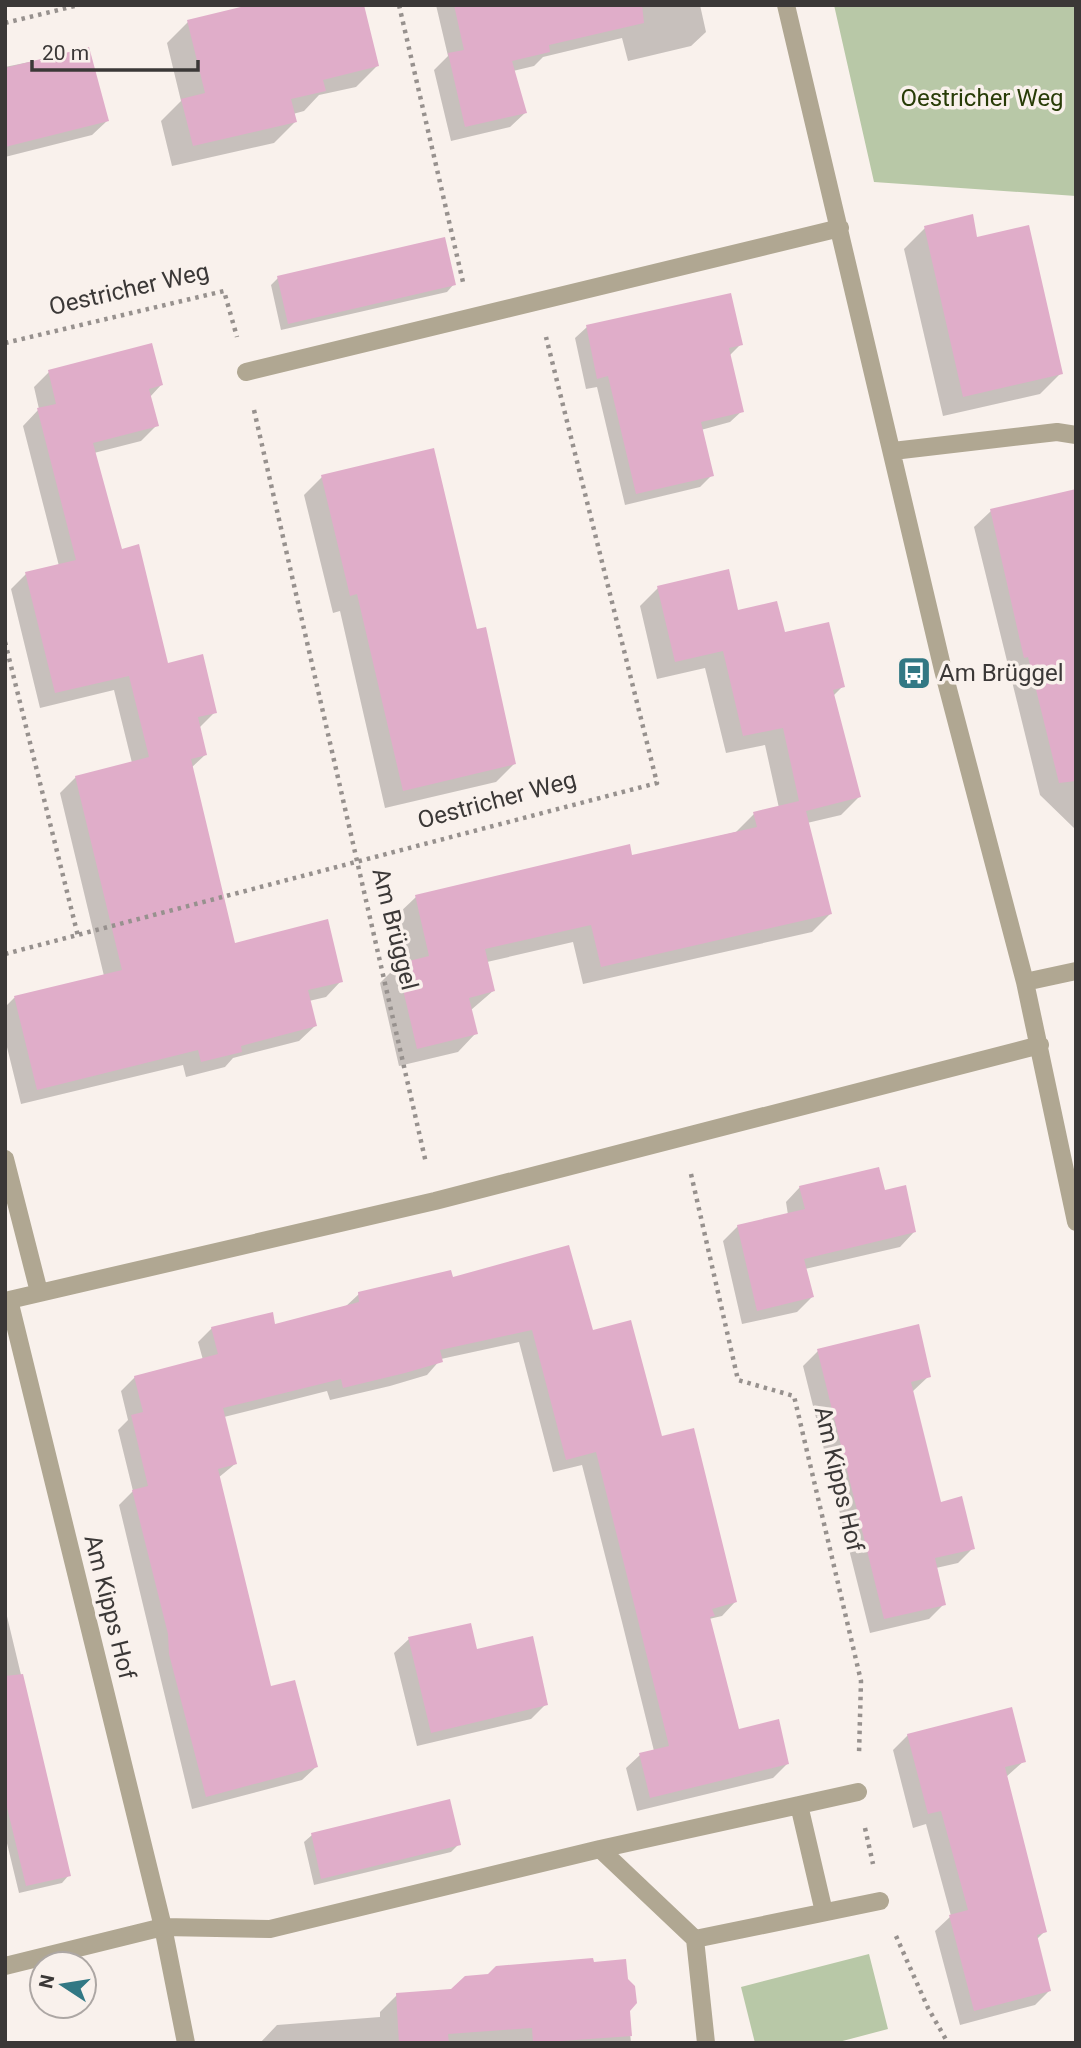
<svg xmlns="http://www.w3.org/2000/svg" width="1081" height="2048" font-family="Roboto,sans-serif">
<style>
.green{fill:#b8c8a7}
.shadow{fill:#0003}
.building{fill:#e0adc9}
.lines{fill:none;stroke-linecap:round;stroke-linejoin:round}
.path{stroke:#97918e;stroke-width:4.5;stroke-dasharray:3.5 5;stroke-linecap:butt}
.minor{stroke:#b0a792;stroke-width:18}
.labels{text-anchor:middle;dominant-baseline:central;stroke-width:7;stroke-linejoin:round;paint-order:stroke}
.park-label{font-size:24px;fill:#283c07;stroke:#f9f1ec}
.street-label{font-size:24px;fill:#3b3837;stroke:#f9f1ec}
.poi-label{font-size:24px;fill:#3b3837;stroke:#f9f1ec;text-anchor:start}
</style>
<rect width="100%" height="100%" fill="#f9f1ec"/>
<path class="green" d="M834 5H1076V196L874 182Z
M869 1954 888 2029 835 2043H755L741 1987Z"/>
<path class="shadow" d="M436 5H700L706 32 691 46 628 61 622 38 543 57 534 66 513 71 525 113 510 127 451 141 434 70 448 56Z
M188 22 377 66 356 87 319 95 304 111 293 114 295 122 274 143 172 166 161 121 181 101 167 43Z
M87 50 107 121 92 135 5 157V67Z
M925 228 976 239 1061 373 1040 394 943 416 904 249Z
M278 278 454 284 447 292 281 330 271 285Z
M587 327 741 344 729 356 742 411 730 422 701 430 712 475 700 487 625 505 597 387 586 389 575 338Z
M49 372 161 385 150 397 157 425 141 441 94 453 121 551 166 665 215 712 199 728 205 755 191 768 234 945 341 981 326 997 309 1001 315 1026 299 1041 233 1058 225 1067 186 1077 183 1065 21 1104 5 1039V1007L14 998 104 976 60 793 76 777 132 763 114 690 40 708 11 589 26 574 59 566 23 426 39 409 34 387Z
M322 477 476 631 514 764 496 782 385 808 340 611 333 613 304 495Z
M991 511 1076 669V830L1040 795 974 527Z
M658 588 737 612 783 634 843 686 833 696 859 797 841 815 807 823 830 914 812 932 583 984 573 942 487 962 493 991 471 1010 476 1033 458 1052 399 1066 380 983 398 965 409 963 397 915 416 897 631 858 736 832 754 814 779 808 765 745 726 753 705 668 657 679 640 606Z
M800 1187 883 1193 914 1232 900 1247 805 1269 812 1297 797 1312 742 1324 723 1241 738 1226 788 1215 786 1202Z
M452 1280 591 1332 661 1438 735 1602 722 1616 709 1619 738 1731 787 1764 773 1778 637 1811 626 1768 640 1755 654 1751 622 1622 582 1465 553 1472 519 1342 441 1359 427 1375 390 1386 330 1400 327 1391 224 1417 235 1464 218 1478 270 1688 316 1767 302 1780 192 1809 119 1505 133 1491 118 1430 128 1420 121 1391 135 1377 203 1360 198 1342 212 1328 274 1326 345 1307 359 1294Z
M818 1351 929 1376 912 1392 940 1504 973 1548 958 1563 936 1568 944 1604 929 1619 870 1633 803 1366Z
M5 1608 69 1875 62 1883 19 1893 5 1835Z
M409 1639 475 1651 546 1704 531 1719 417 1746 394 1653Z
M908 1735 1024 1761 1006 1777 1045 1931 1036 1940 1049 1991 1035 2005 960 2025 935 1931 951 1916 926 1824 913 1828 893 1750Z
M312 1835 459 1844 451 1852 314 1885 304 1842Z
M397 1995 628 2011 631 2043H260L277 2025 380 2017V2012Z"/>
<path class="building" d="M249 5H364L379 66 323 80 326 91 291 99 297 122 193 146 181 99 205 93 187 20Z
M454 5H642L644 23 549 45 550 52 512 61 527 113 465 127 448 53 464 50Z
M89 47 109 121 5 147V68Z
M973 214 977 237 1029 225 1063 374 963 397 924 226Z
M445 237 456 285 288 324 277 276Z
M731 293 743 345 729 348 744 412 701 422 714 476 636 494 608 376 597 379 586 325Z
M152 343 163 385 149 389 159 426 93 443 122 549 139 544 168 663 203 654 217 713 198 717 207 755 191 759 235 943 328 919 343 982 308 990 317 1026 241 1046 242 1052 201 1062 198 1050 37 1090 14 996 122 970 75 776 149 757 129 676 55 693 25 572 76 560 37 408 56 404 48 370Z
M434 448 477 629 486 627 516 764 403 791 357 594 350 596 321 475Z
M1076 489V781L1059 783 1028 657 1024 658 990 509Z
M729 569 738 610 777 601 785 632 829 622 845 687 833 690 861 797 806 811 832 914 601 967 591 925 485 949 495 991 469 998 478 1034 417 1049 397 964 429 956 415 895 630 844 632 855 757 827 753 812 799 801 783 728 743 736 723 651 675 662 657 586Z
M879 1167 885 1190 906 1185 916 1232 804 1259 814 1297 757 1311 737 1225 805 1209 799 1186Z
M569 1245 593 1330 631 1320 662 1436 694 1428 737 1602 712 1609 715 1616 710 1617 739 1729 779 1719 789 1764 650 1798 639 1753 669 1746 635 1608 596 1452 566 1460 532 1330 440 1350 443 1362 405 1373 343 1388 341 1379 223 1408 237 1464 218 1469 271 1686 295 1680 318 1767 206 1797 169 1654 168 1634 132 1490 148 1486 131 1415 143 1412 134 1376 218 1354 211 1327 273 1312 275 1324 359 1302 358 1292 451 1270 453 1277Z
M919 1324 931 1377 911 1382 941 1502 962 1496 975 1549 935 1558 946 1605 884 1619 817 1349Z
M471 1623 477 1649 533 1636 548 1705 431 1733 408 1637Z
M23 1674 71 1876 26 1886 5 1799V1676Z
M1012 1707 1026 1762 1005 1767 1047 1932 1037 1935 1051 1991 974 2011 949 1915 968 1910 941 1811 928 1814 907 1734Z
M450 1799 461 1845 321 1879 311 1833Z
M593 1958 594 1962 626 1959 628 1979 635 1986 637 2003 630 2011 632 2036 533 2043 532 2028 448 2034 449 2043H399L396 1993 451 1989 465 1976 488 1974 496 1966Z"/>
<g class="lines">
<path class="path" d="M399 5 463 282
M5 23 79 5
M5 343 224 291 237 337
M254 410 426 1163
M5 642 78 936
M5 954 657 783 546 337
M691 1174 738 1380 794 1396 861 1681 859 1754
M865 1828 873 1864
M896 1936 928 2008 948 2043"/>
<path class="minor" d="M786 5 943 670 1025 982 1076 1222
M246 372 840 228
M893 451 1057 432 1076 435
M1025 982 1076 971
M5 1159 39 1292
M9 1300 163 1927 186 2043
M5 1301 435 1201 1040 1045
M799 1805 824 1912
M600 1849 858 1792
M695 1939 880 1901
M695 1939 706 2043
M5 1966 163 1927 270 1929 600 1849 695 1939"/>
</g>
<defs>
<g id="bus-square" transform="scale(1.75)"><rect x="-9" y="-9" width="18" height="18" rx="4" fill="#327884" stroke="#f9f1ec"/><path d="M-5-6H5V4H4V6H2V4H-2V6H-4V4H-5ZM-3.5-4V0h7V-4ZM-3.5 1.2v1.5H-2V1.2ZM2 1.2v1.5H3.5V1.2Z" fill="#fff"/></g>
</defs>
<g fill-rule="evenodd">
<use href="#bus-square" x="914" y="673"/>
</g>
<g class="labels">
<g class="park-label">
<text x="982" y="98">Oestricher Weg</text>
</g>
<g class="street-label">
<text transform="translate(129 289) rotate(-13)">Oestricher Weg</text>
<text transform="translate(497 800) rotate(-15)">Oestricher Weg</text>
<text transform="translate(395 929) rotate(76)">Am Brüggel</text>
<text transform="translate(839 1479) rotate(77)">Am Kipps Hof</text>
<text transform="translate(110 1607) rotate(76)">Am Kipps Hof</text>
</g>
<g class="poi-label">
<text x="939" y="673">Am Brüggel</text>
</g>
</g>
<rect width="1081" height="2048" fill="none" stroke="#3b3837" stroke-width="14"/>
<g transform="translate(63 1985) rotate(282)"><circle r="33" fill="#f9f1ec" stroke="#ada7a4" stroke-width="2"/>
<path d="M0-5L12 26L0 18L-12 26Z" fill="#327884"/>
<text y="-10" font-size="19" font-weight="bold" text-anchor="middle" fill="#3b3837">N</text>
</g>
<path d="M32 60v10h166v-10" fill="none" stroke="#3b3837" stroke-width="3.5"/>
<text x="42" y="60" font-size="21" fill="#3b3837" stroke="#f9f1ec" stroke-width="5" paint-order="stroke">20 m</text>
</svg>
